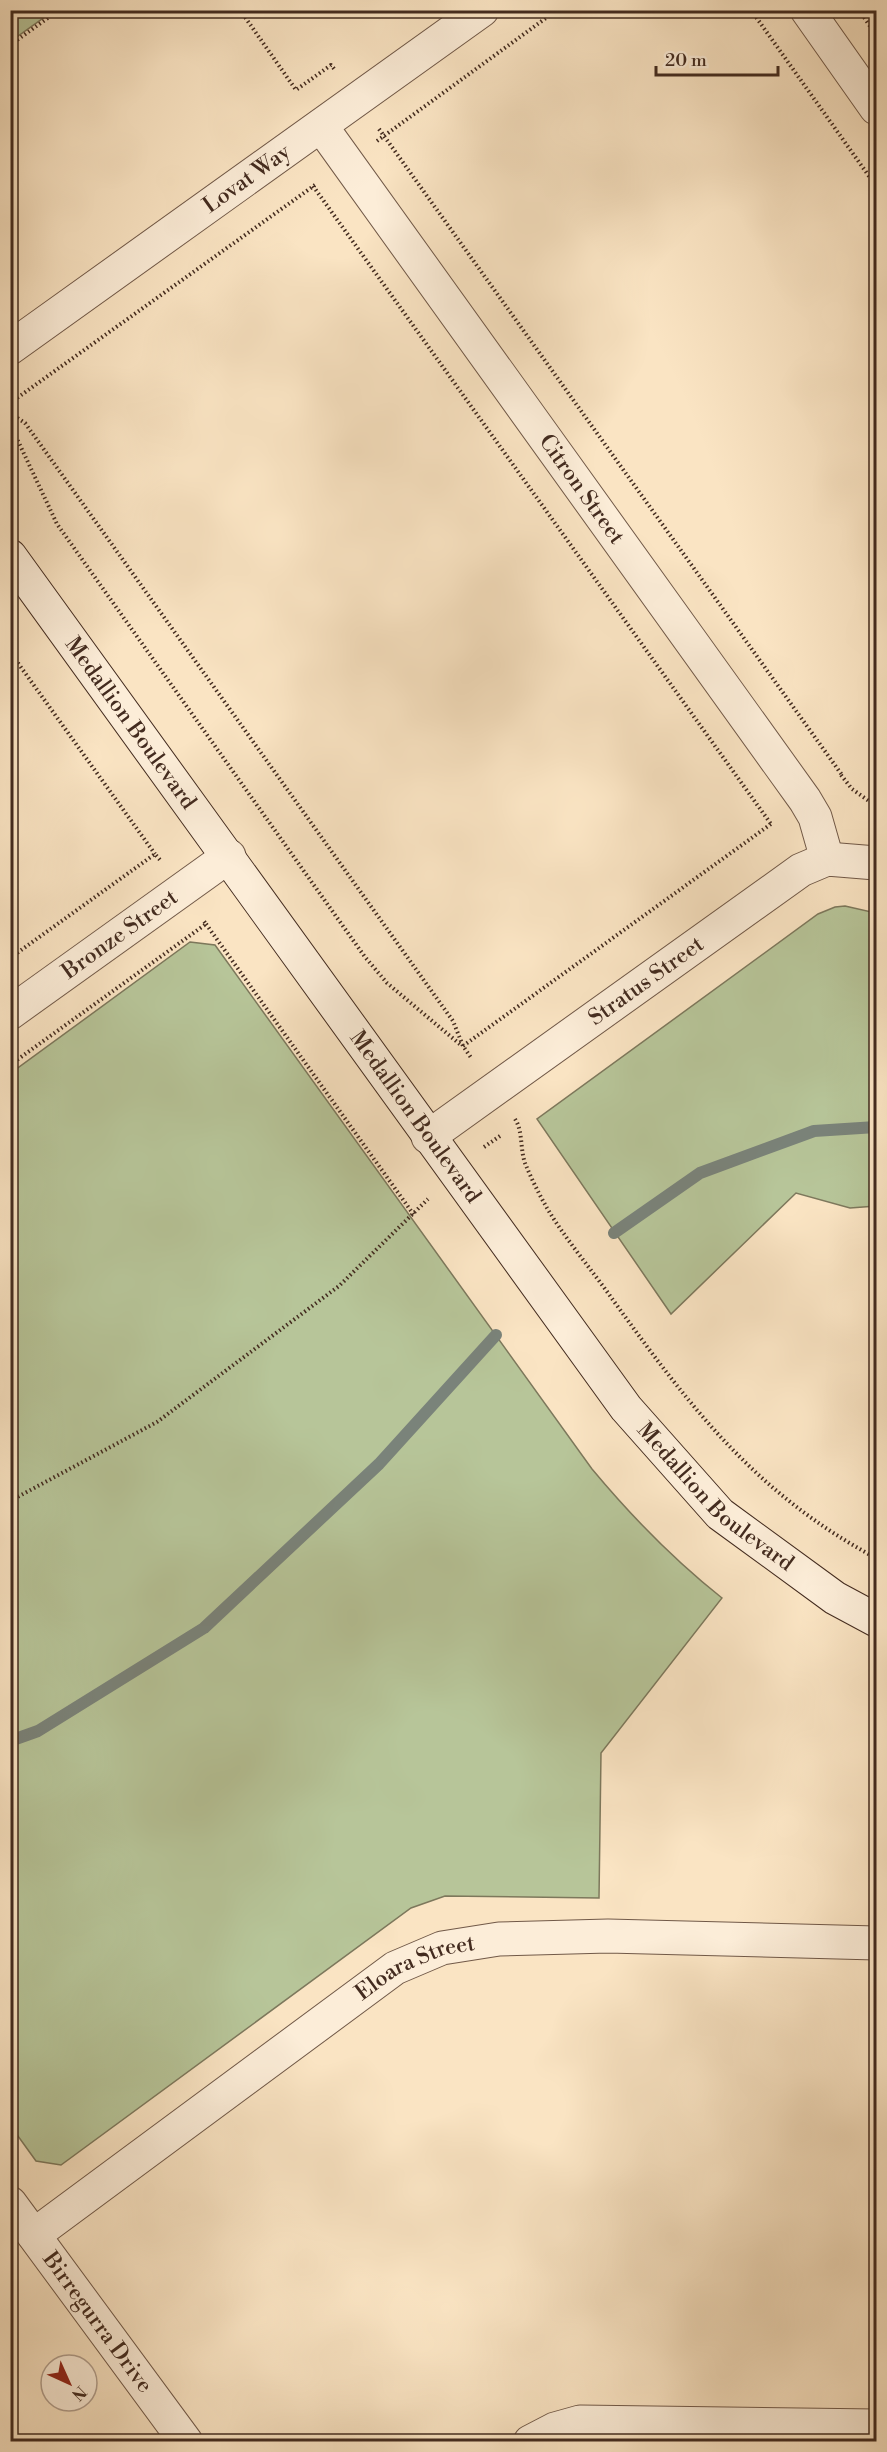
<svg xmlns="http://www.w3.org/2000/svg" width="887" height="2452" font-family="'Libre Bodoni',serif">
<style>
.green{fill:#b7c599;stroke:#7d785c;stroke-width:1.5}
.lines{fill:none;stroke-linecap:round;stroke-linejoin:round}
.stream{stroke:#7a837a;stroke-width:12}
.street-casing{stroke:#715948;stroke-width:35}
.secondary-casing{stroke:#432b1f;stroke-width:35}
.path{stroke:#432b1f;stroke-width:4;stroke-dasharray:1.5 3;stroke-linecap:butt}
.street{stroke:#fcedd8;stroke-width:33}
.secondary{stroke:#fcedd8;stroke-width:33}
.labels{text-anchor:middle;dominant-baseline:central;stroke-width:4.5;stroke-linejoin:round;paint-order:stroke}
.street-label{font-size:22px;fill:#432b1f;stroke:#fcedd8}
</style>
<rect width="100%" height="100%" fill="#fae4c3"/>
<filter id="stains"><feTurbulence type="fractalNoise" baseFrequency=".00333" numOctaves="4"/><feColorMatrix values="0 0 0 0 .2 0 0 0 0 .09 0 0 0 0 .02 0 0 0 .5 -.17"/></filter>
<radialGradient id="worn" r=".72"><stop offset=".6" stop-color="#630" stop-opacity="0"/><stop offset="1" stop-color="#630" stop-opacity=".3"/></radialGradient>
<path class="green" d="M11 10H53V11L11 41Z
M845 906 876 913V1206L850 1208 796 1193 671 1314 537 1119 818 914 835 907Z
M190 942 215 945 592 1469C632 1517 674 1560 722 1598L601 1753 599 1898 445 1896 411 1908 61 2165 36 2161 10 2125 11 1073Z"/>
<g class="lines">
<path class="stream" d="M614 1233 700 1173 814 1131 876 1127
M10 1741 38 1731 204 1628 379 1464 496 1335"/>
<g class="street-casing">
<g id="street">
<path d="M807 10 876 108"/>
<path id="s1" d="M321 126 805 800 815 817 827 859"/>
<path id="s2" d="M10 348 482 10"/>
<path id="s3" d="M10 1013 229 856"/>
<path id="s4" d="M428 1137 801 870 827 859 876 863"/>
<path id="s5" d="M10 2203 186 2442"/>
<path id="s6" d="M34 2235 395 1968 442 1948 499 1939 608 1936 876 1943"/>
<path d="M530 2442 555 2429 580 2422 876 2426"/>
</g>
</g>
<g class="secondary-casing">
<g id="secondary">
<path id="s7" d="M10 556 626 1408 720 1514 835 1598 876 1620"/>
</g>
</g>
<path class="path" d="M240 10 296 90 331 65 335 70
M751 10 876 186
M859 10 876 35
M10 45 59 10
M379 129 842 775
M377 141 557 10
M313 186 771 824
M10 403 315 185
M10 413 25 423 453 1021 463 1046 472 1059
M10 424 57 524 365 957 387 983 462 1046
M10 652 155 854
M841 775 852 789 876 806
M206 924 414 1215
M10 958 155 854 160 860
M463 1046 771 824
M10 1065 206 924 203 920
M515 1119C523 1131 520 1149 525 1163 531 1178 539 1194 547 1208 566 1240 592 1270 613 1300 691 1408 756 1494 876 1558
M484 1147 500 1136
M10 1501 157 1422 339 1286 428 1199"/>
<use href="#street" class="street"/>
<use href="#secondary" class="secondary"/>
</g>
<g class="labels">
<g class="street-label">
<text stroke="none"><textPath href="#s2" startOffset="291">Lovat Way</textPath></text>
<text stroke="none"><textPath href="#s1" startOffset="447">Citron Street</textPath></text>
<text stroke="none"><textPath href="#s7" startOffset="206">Medallion Boulevard</textPath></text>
<text stroke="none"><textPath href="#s3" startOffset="135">Bronze Street</textPath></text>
<text stroke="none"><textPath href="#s4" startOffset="268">Stratus Street</textPath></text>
<text stroke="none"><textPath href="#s7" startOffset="692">Medallion Boulevard</textPath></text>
<text stroke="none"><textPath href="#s7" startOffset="1178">Medallion Boulevard</textPath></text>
<text stroke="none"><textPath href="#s6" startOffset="468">Eloara Street</textPath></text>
<text stroke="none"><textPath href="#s5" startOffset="148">Birregurra Drive</textPath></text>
</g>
</g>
<rect width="887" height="2452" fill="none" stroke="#fae4c3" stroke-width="36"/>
<rect x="12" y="12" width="863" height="2428" fill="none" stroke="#432b1f" stroke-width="3"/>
<rect x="18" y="18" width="851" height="2416" fill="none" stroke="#432b1f" stroke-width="1.5"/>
<g transform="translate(69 2383) rotate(135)"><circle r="28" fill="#fcedd8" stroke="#b29f8e" stroke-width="1.5"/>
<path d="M0-4.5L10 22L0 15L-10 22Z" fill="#8f2418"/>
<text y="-9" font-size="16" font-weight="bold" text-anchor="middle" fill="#432b1f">N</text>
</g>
<path d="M656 66v9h122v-9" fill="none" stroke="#432b1f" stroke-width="3"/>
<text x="665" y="66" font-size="18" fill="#432b1f" stroke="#fcedd8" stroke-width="4.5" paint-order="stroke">20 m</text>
<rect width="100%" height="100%" filter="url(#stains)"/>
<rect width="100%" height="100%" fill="url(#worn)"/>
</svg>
